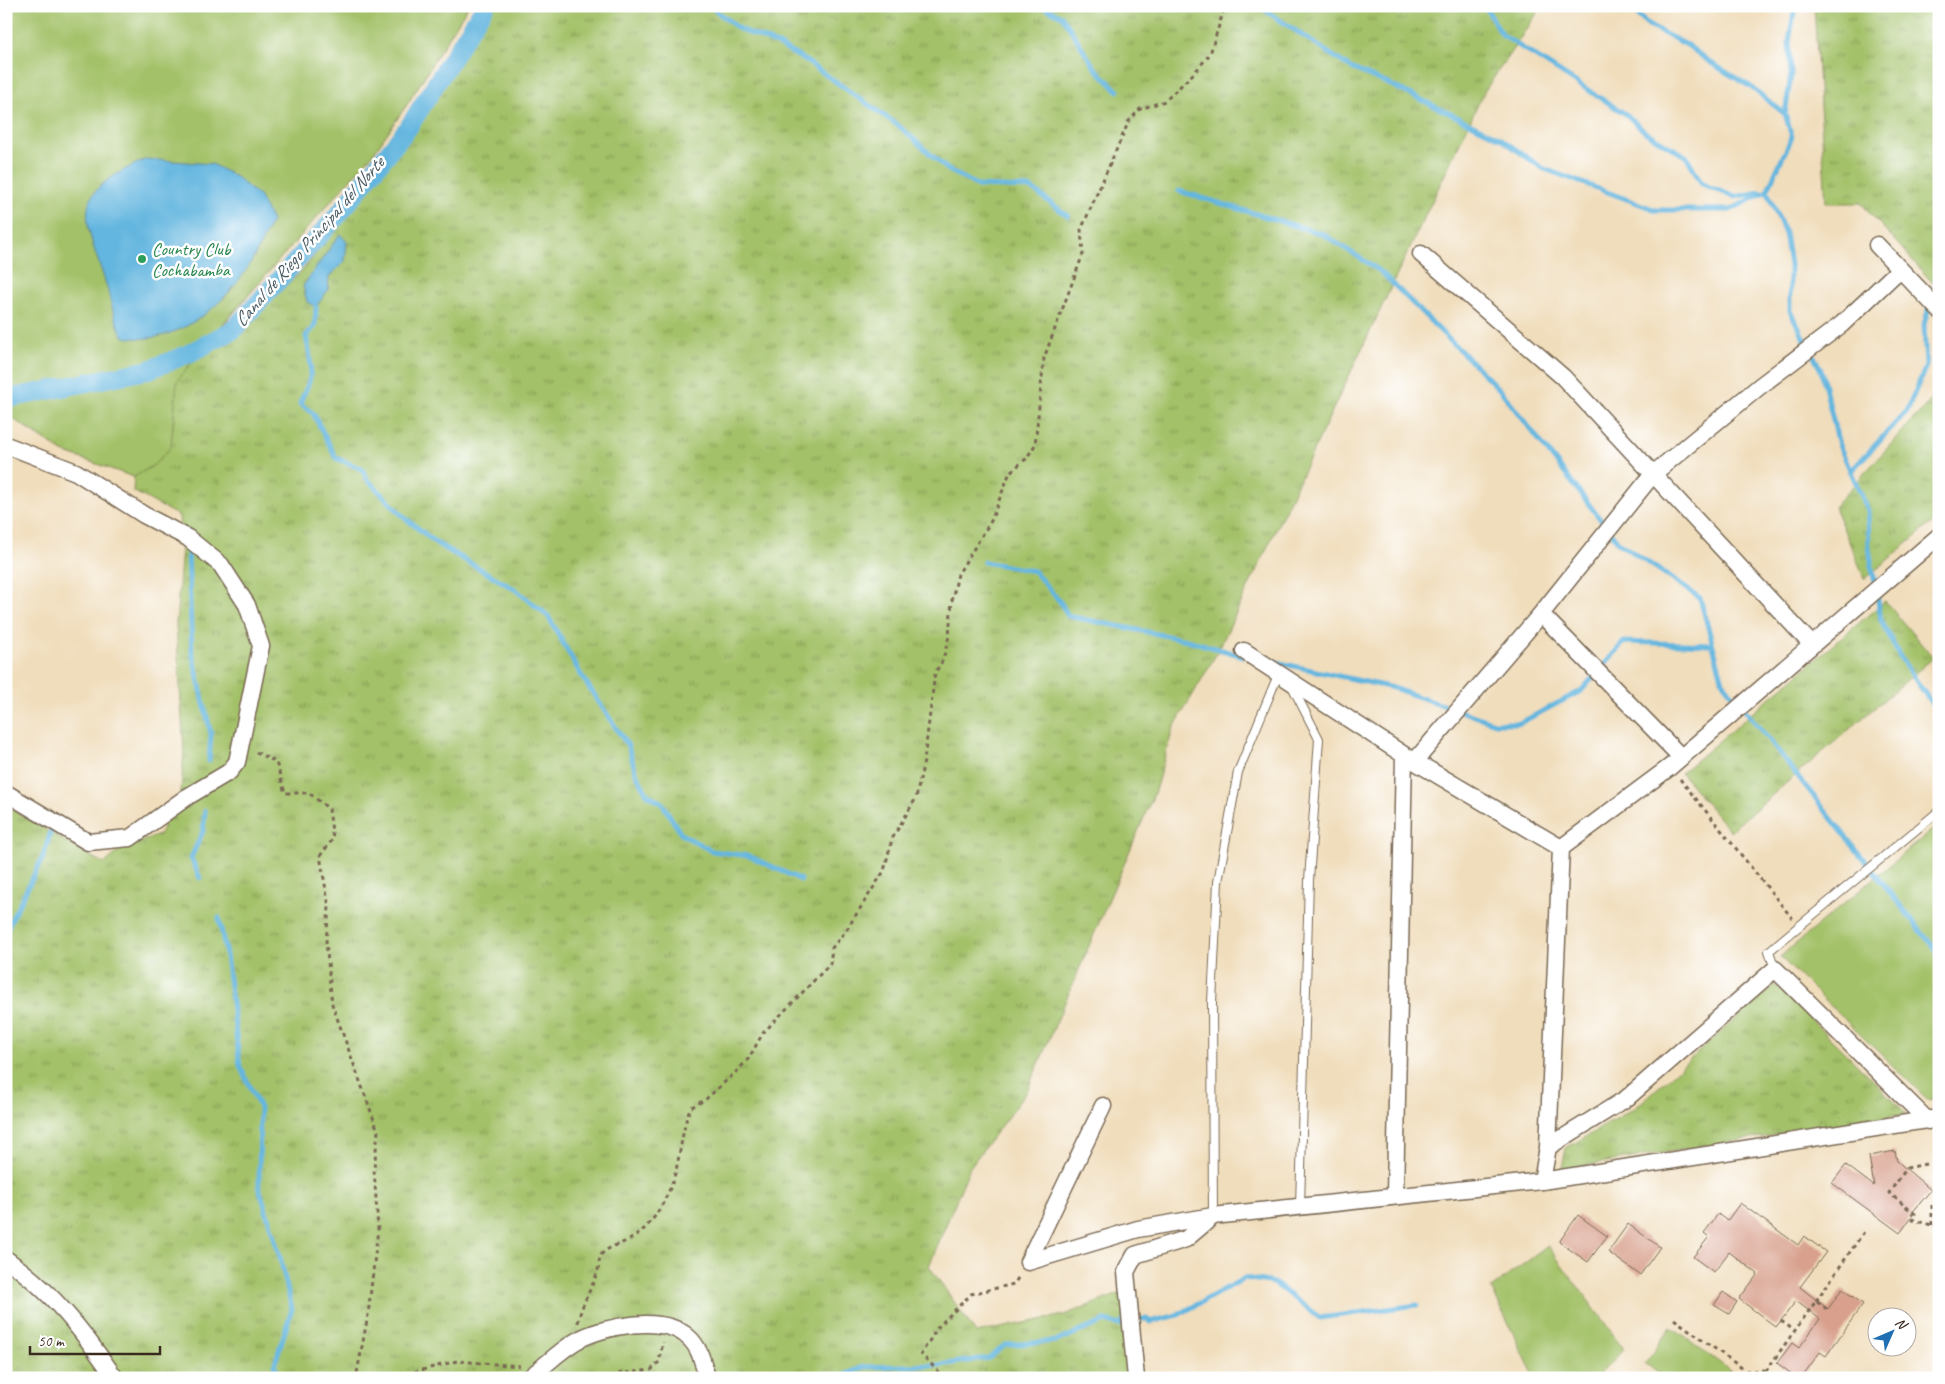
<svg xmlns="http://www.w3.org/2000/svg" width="1945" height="1384" font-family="Caveat,sans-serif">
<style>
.grass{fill:url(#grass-tufts);stroke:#6f7643}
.pitch{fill:#a3c168;stroke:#6f7643}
.water{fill:#64b6df;stroke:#50707e}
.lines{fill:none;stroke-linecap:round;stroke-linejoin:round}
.stream{stroke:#64b6df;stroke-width:5}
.canal{stroke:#64b6df;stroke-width:19}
.building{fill:#d8a08d}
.service-casing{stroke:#7a6955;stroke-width:10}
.minor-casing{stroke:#7a6955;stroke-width:19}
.path{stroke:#7a6955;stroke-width:3;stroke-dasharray:4 4;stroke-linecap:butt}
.service{stroke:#fff;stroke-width:8}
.minor{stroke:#fff;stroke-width:16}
.leisure-dot{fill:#2e9e5b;stroke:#fff;stroke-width:2}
.labels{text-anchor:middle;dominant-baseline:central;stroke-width:5;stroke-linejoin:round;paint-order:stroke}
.leisure-label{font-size:18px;fill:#27864d;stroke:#fff;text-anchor:start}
.water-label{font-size:19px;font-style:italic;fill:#495b62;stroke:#fff}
</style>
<defs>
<pattern id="grass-tufts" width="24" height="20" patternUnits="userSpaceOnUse" patternTransform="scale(1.25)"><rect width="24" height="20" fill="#a3c168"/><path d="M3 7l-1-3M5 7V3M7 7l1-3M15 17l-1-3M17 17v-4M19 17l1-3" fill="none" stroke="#869d55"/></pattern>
</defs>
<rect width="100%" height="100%" fill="#fff"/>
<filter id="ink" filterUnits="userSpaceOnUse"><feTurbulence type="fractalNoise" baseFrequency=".02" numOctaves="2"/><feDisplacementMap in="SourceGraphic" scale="10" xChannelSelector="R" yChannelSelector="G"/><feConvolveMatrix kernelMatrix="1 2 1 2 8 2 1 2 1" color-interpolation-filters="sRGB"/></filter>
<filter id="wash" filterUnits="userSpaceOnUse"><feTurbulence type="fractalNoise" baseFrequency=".0096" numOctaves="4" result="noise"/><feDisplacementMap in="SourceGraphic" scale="20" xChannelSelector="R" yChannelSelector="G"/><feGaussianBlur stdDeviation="1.12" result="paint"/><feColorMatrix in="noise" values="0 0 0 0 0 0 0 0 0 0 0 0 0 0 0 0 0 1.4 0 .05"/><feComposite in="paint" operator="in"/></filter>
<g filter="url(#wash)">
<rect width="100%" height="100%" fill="#f0ddbb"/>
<path class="grass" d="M6 6H468L406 106 372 155 305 229 196 357 233 335 302 271 412 132 492 6H1542L1484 92 1218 651 1173 729 1154 794 1027 1091 970 1167 929 1266 976 1333 1064 1315 1127 1291 1140 1378H6V806L104 864 121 849 159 835 181 792 184 751 176 624 182 546 179 516 133 491 134 477 63 452 6 414Z
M1814 6H1939V290L1861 203H1826Z
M1939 391V517L1865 579 1834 507Z
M1885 601 1933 658 1730 831 1681 773Z
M1775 984 1907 1114 1562 1169 1566 1148 1635 1108Z"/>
<path class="pitch" d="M6 6H468L406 106 372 155 203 346 177 382 171 447 154 465 134 477 63 452 6 414Z
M1939 824V1098L1928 1100 1780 957Z
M1548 1246 1624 1349 1596 1378H1535L1491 1288Z
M1671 1327 1731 1371 1726 1378H1664L1645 1363Z"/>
<path class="water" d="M146 159 212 164 236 177 260 197 272 221C265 234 259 249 251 262 226 305 176 347 124 337 112 318 111 297 103 275 79 206 75 192 146 159Z
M340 234 347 242 345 261 329 277 328 290 316 307 307 302 303 286Z"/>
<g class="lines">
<path class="stream" d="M710 6 739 29 777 44 806 61 899 126 947 169 978 186 1031 188 1068 216
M1041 6 1062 16 1095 68 1118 91
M1259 6 1351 68 1393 86 1500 138 1542 168 1656 210H1730L1767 191
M1485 6 1502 35 1627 115 1645 132 1687 157 1702 184 1735 197 1760 192
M1627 6 1651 27 1687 45 1711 63 1751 87 1785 114
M1795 6 1789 42 1791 75 1785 114 1792 137 1767 191 1785 233 1790 265V311L1821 370 1839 445 1868 510 1869 548 1875 585
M1179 191 1323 234 1380 271 1501 391 1618 542 1700 598 1723 682 1939 954
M1932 297 1939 274
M316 307 315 326 306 336C309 350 312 363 310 377 309 386 302 395 300 404L313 413 336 458 362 469 367 479 404 517 436 543 516 590 548 616 581 675 628 746 636 773 647 794 662 803 681 834 712 851 749 856 801 880
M1851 471 1907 411 1926 366 1924 324 1930 305
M188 551 192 652 211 734 209 761
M984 562 1034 571 1061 603 1068 616 1187 640 1243 656
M1877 594 1881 620 1900 657 1939 714
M1271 661 1393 688 1495 723H1520L1581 691 1624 642 1713 645
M200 878 191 858 203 831 205 811
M219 918 226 955 240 1066 260 1108 259 1187 280 1257 292 1309 274 1366 283 1378
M6 930 43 857 53 824
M838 1378 863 1367 938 1365 989 1358 1005 1345 1057 1341 1105 1321 1120 1325 1126 1319H1147L1150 1322 1178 1315 1245 1278 1274 1283 1320 1318 1417 1305"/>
<path class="canal" d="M6 399 148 370 188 354 233 330 338 215 408 128 485 6"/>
</g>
<g id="blocks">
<path class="building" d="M1895 1151 1897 1161 1931 1190 1911 1214 1913 1215 1900 1233 1832 1183 1846 1165 1874 1186 1869 1156Z
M1740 1203 1798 1245 1804 1236 1826 1252 1800 1287 1828 1309 1842 1289 1863 1304 1826 1356 1820 1352 1801 1378H1797L1777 1363 1792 1343 1799 1348 1820 1319 1796 1301 1776 1327 1739 1299 1758 1274 1729 1252 1714 1272 1693 1257 1709 1237 1704 1233 1718 1214 1727 1221Z
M1578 1215 1607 1236 1588 1262 1559 1242Z
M1628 1224 1660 1247 1640 1275 1608 1252Z
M1723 1292 1737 1302 1729 1314 1714 1305Z"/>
</g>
</g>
<g filter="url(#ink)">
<use href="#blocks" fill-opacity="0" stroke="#7a6955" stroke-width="1"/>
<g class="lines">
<g class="service-casing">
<path id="service" d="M1293 688 1319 739 1309 880 1300 1206
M1775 969 1769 951 1939 811
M1213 1216 1212 1002 1218 882 1238 772 1278 675"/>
</g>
<g class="minor-casing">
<path id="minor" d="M1877 245 1939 310
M1421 254 1563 377 1812 645
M6 445 76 472 144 515 188 538 221 565 247 605 261 646 237 762 229 772 187 797 130 838 88 842 6 793
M1541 614 1681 757
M1244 651 1404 755 1561 848
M1415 761 1541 614 1653 474 1760 386 1842 324 1900 269
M1561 848 1670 767 1939 536
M1548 1147 1627 1098 1775 969 1928 1121
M1542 1181 1548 1147 1561 848
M1395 1195 1404 755
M6 1259C54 1293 82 1330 115 1378
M1028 1262 1138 1229 1213 1216 1542 1181 1939 1118
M1028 1262 1103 1106
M529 1378C545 1366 560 1350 578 1340 604 1326 663 1314 688 1337 700 1347 703 1363 707 1378
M1136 1378 1126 1272 1135 1255 1186 1239 1212 1217"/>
</g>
<path class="path" d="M256 752 276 762 285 793H309L329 809 333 839 320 856 329 907 326 942 332 1004 378 1131 374 1169 378 1229 368 1315 357 1373 365 1378
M1680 779 1792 918
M1926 1164 1907 1168 1889 1193 1915 1214 1913 1220 1939 1227
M1932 1225V1204
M1816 1301 1866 1229
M1674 1319 1746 1371 1767 1370
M1781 1321 1795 1331
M578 1323C581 1304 592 1289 598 1270 599 1266 599 1259 601 1255 609 1245 624 1244 634 1237 648 1228 658 1213 665 1199 681 1170 679 1138 690 1108L706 1099 738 1070 749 1058 763 1033 830 964 832 948 847 929 884 871 892 839 916 798 924 761 935 673 943 660 949 636 952 600 958 574 991 521 1010 472 1026 459 1035 445 1044 358 1083 254 1081 230 1129 121 1140 109 1165 101 1195 72 1210 54 1225 6
M391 1378 457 1361 520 1366
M613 1378 615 1374 651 1370 659 1362 663 1342
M945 1378 921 1354 938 1327 971 1294 1014 1284 1020 1275
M1761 1378 1816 1301 1827 1310"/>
<use href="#service" class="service"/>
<use href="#minor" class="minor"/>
</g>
</g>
<circle class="leisure-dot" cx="142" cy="259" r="5"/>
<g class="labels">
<g class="leisure-label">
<text x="152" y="249">Country Club<tspan x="152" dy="21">Cochabamba</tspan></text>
</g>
<g class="water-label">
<text transform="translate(309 242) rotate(-49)">Canal de Riego Principal del Norte</text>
</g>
</g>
<rect width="1945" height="1384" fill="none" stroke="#fff" stroke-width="25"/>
<g transform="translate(1892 1332) rotate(45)"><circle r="24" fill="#ffffff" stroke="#b1aaa5"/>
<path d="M0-4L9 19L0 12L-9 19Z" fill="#1f6fb2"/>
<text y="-8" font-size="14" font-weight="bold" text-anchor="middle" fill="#3b2a1e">N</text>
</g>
<path d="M30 1346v8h130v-8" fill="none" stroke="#3b2a1e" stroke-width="2.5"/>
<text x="38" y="1346" font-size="15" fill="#3b2a1e" stroke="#ffffff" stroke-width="4" paint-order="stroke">50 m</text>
</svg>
